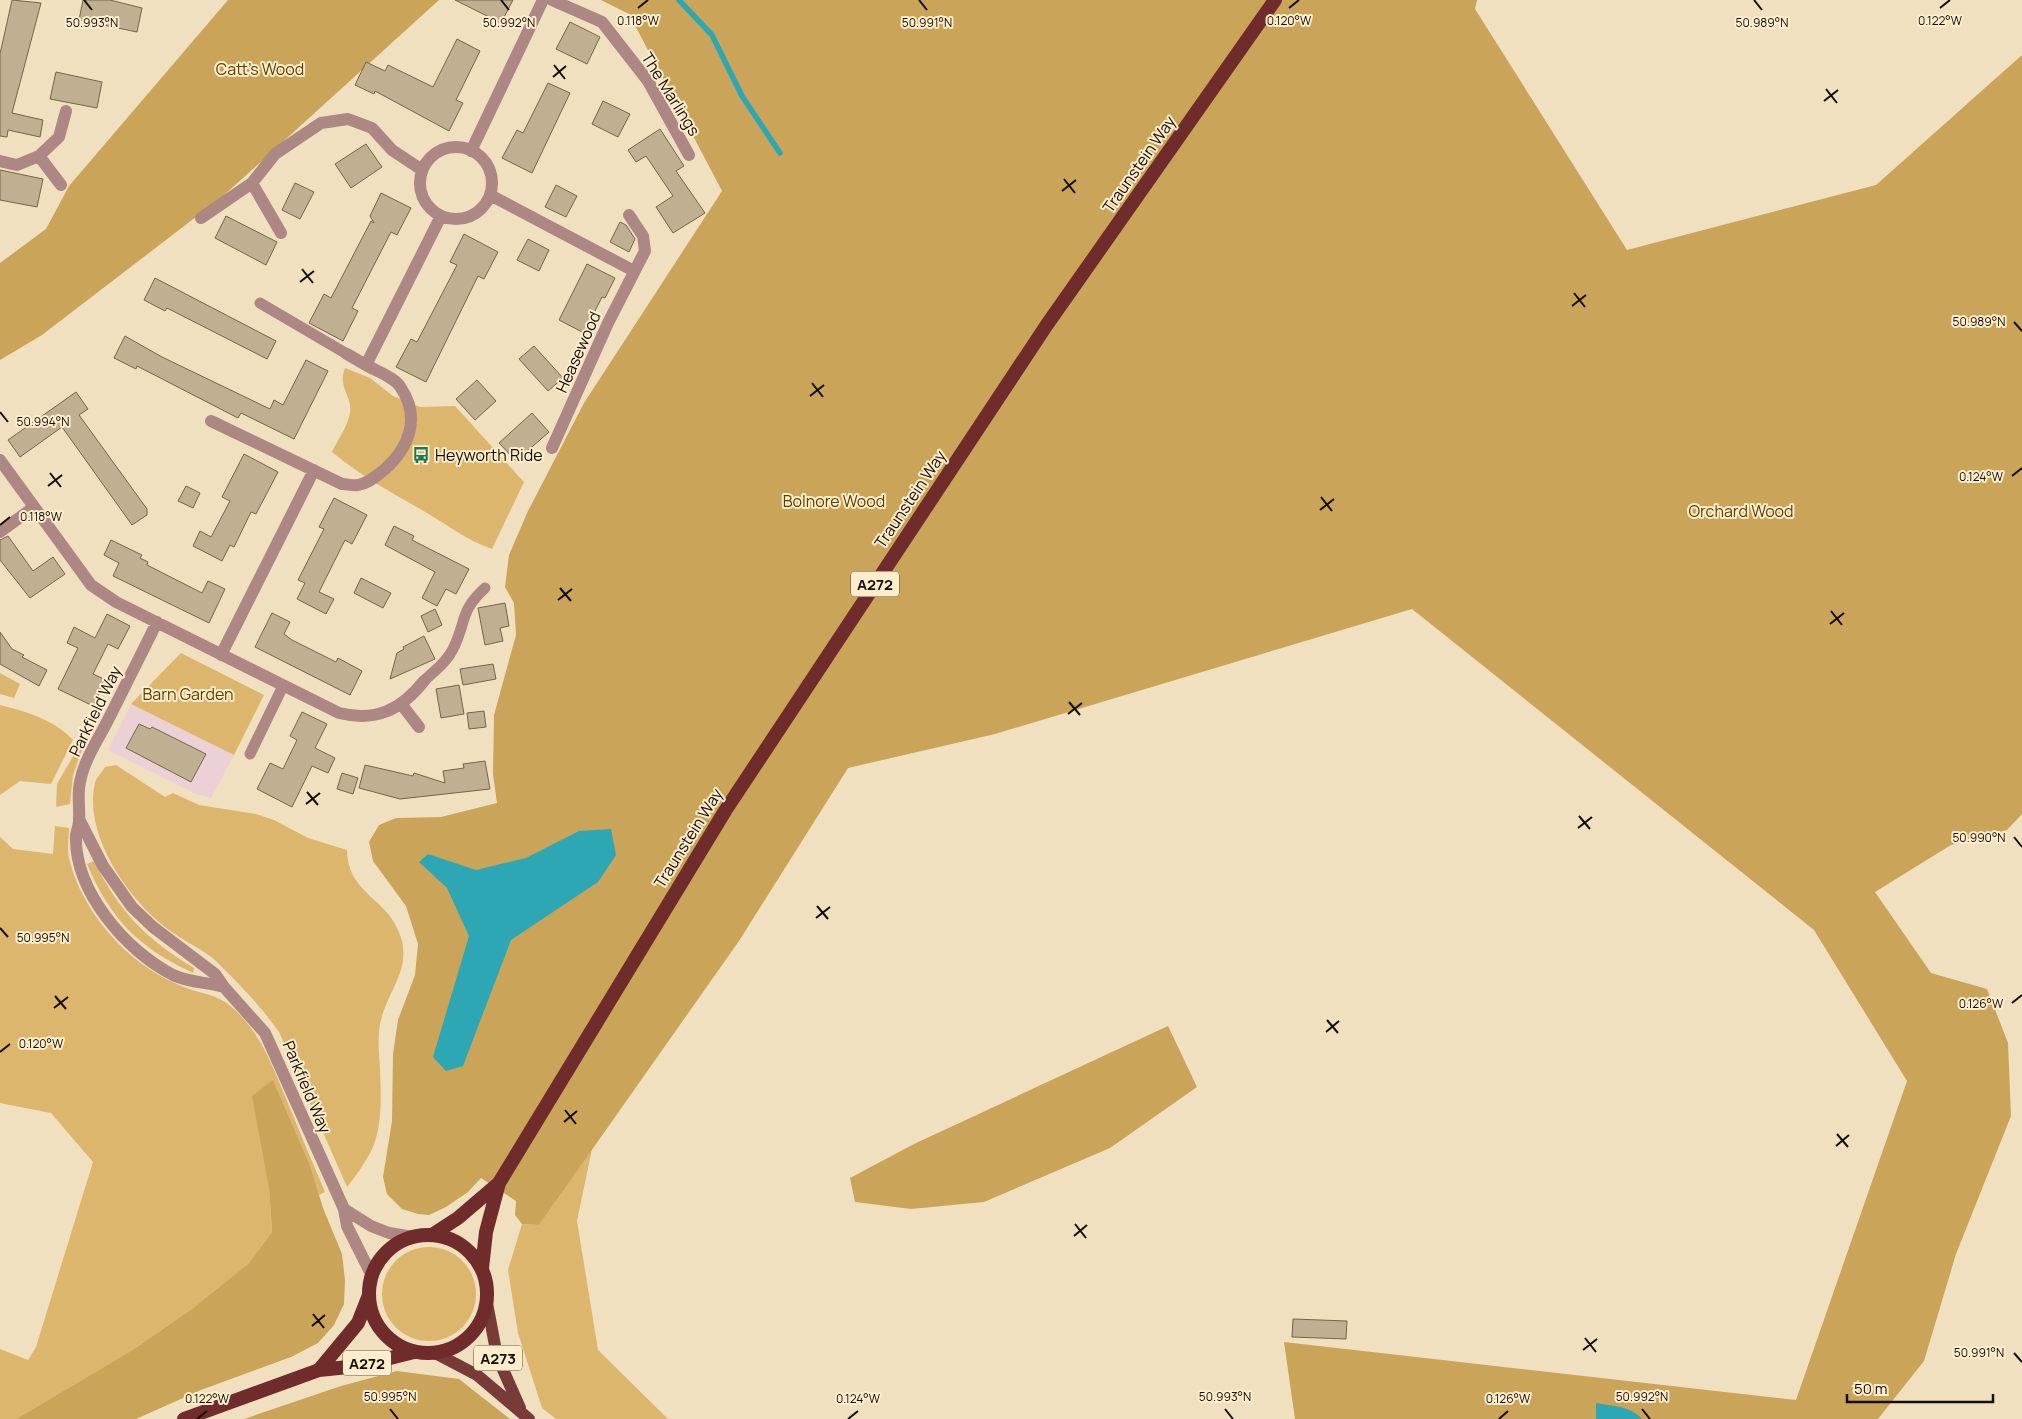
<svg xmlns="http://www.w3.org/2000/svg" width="2022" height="1419" font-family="Manrope,sans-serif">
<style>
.education{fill:#ebd0d5}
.green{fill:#dcb66c}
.forest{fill:#c9a459}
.water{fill:#2da7b3}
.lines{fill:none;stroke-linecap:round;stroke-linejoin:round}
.stream{stroke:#2da7b3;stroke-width:5.5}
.building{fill:#c0b091;stroke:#746549}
.service{stroke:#ac8783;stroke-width:11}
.minor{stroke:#ac8783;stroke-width:12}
.primary{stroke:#793b37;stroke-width:12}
.trunk{stroke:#6f2c2a;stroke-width:14}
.ticks{fill:none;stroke:#130d04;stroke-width:2}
.labels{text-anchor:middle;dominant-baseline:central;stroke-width:4;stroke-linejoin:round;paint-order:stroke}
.shield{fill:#feedcc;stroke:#5a5040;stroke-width:1}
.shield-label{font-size:15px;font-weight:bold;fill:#130d04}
.park-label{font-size:16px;fill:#5b4101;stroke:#feedcc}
.street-label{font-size:16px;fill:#130d04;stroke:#feedcc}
.poi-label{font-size:16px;fill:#130d04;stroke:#feedcc;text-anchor:start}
.ticks-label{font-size:12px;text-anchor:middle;fill:#130d04;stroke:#feedcc;stroke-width:4;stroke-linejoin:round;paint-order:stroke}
</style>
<rect width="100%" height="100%" fill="#f1e0c0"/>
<path class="education" d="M131 704 234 755 211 798 196 794 108 750Z"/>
<path class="green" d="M345 368 370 378 393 396 420 407 455 406 524 482 492 549C465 539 451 527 427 513 394 494 362 477 332 452 337 441 348 426 350 413 353 396 337 388 345 368Z
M181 653 264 695 234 755 131 704Z
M0 673 20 684 14 698 0 694Z
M0 705C25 711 55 720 73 740L51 784 20 781 0 795Z
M79 746 83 747 73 775 70 804 56 807 57 784Z
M116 765 165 797 173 793 199 805 256 814 274 820 308 838 347 850C348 897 391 897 402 941 409 971 388 992 381 1020 377 1035 379 1054 380 1069 381 1096 383 1131 369 1155 363 1166 355 1177 347 1187L279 1032C261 1006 239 984 216 961 204 950 180 939 165 927 127 897 83 834 95 783 96 778 102 772 105 767Z
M55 826 69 828C69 837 67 849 69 858 81 911 127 963 177 984 207 998 218 990 243 1018 264 1042 275 1072 287 1101 300 1132 312 1162 325 1192L319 1195 310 1165 273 1080 269 1188 272 1232 249 1263 193 1308 134 1349 16 1419H0V1349L28 1360 36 1347 93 1162 51 1113 0 1103V837L13 849 53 854Z
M94 861C120 913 145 938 194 968L193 973C138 947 111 920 87 864Z
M592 1149 577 1221 598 1350 668 1419H556L542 1408 518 1333 508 1270 522 1224 539 1225Z
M382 1294a47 47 0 1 1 94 0a47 47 0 1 1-94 0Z"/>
<path class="forest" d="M228 0H439L222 197 42 335 0 360V263L46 229 69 186Z
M601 0H1477L1475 9 1627 250 1876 185 2022 55V814L2007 830 1951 845 1875 892 1931 973 1987 989 2008 1043 2011 1116 1956 1254 1924 1361 1878 1419H1295L1284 1342 1796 1400 1907 1081 1814 930 1412 609 995 734 848 768 739 941 539 1225 522 1224 515 1215 516 1201 481 1178 468 1192 446 1207 429 1215 418 1214 402 1209 387 1194 383 1177 392 1121 393 1054 398 1020 415 975 418 944 406 906 373 861 369 842 379 825 396 818 441 817 497 803 493 774 494 715 516 635 514 603 505 587 509 555 528 511 584 403 722 191 629 14Z
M1168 1026 1197 1087 1110 1148 984 1202 911 1209 855 1202 850 1178 914 1144Z
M273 1080 310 1165 323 1208 342 1254 345 1280 344 1304 334 1325 318 1343 291 1357 201 1390 136 1419H16L134 1349 193 1308 249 1263 272 1232 269 1188 252 1096Z
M397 1371 459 1379 510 1419H244L341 1386Z"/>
<path class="water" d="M611 829 616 855 598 882 511 940 463 1066 446 1071 433 1057 469 936 447 888 419 862 428 854 476 870 526 858 579 831Z
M1596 1403C1612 1406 1631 1406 1642 1419H1596Z"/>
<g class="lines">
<path class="stream" d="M679 0 712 35 742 96 780 153"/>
</g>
<path class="building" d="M12 0 41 3 12 113 43 120 40 137 8 130 7 137 0 136V54Z
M83 0H110L142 8 137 32 79 20Z
M455 0H513L501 23Z
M570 22 600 37 587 64 556 49Z
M457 39 480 51 456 100 463 103 449 131 375 91 374 94 355 85 366 62 385 71 388 65 433 87Z
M56 72 102 82 97 108 50 99Z
M548 83 570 93 532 173 502 158 517 130 523 133Z
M603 101 630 114 618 137 592 124Z
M660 129 684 166 676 171 705 213 673 233 656 207 673 196 646 156 636 162 628 150Z
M366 144 382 167 351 188 335 164Z
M0 170 43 179 37 207 0 200Z
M295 183 314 192 300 219 282 210Z
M556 185 577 196 566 217 545 207Z
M381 193 411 208 397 235 391 232 352 308 358 311 343 341 309 323 324 294 331 298 371 221 374 223 370 216Z
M226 216 277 242 266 265 215 238Z
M620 222 626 225 635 239 629 252 610 242Z
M464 234 498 252 484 279 478 276 426 382 396 367 411 339 417 342 457 265 450 262Z
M528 239 549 250 539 271 517 260Z
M587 264 615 278 605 298 602 297 584 333 559 320Z
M155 278 276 341 267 359 167 308 165 311 144 300Z
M125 336 162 357 270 409 274 400 283 405 306 360 328 371 294 439 241 413 238 418 137 366 136 369 114 358Z
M534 346 563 378 548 391 519 359Z
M477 380 496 401 475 420 456 399Z
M76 392 88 409 79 415 147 509V515L132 525 62 427 20 457 8 440Z
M532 413 549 432 516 461 499 443Z
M244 454 278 472 256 514 251 512 234 547 230 545 222 561 193 546 200 531 211 537 230 501 222 497Z
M186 486 200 493 193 508 178 501Z
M334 498 367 515 352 544 345 540 319 592 334 599 326 614 297 599 305 583 298 580 324 529 319 527Z
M394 526 414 536 412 540 469 569 456 594 446 589 437 606 422 598 435 572 385 545Z
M8 536 33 571 53 557 65 574 30 598 0 560V540Z
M111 540 142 555 140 558 148 562 147 565 202 593 208 581 225 589 209 623 113 576 119 563 104 555Z
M361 578 391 593 383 608 354 593Z
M505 603 509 626 500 628 503 641 485 645 478 608Z
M435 609 442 625 428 632 421 616Z
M272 613 290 622 284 634 292 640 336 662 338 658 362 671 350 695 255 647Z
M107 614 130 626 118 649 108 644 93 674 106 680 93 706 58 689 78 648 67 643 74 627 95 638Z
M0 632 12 649 24 655 22 657 47 670 39 686 0 664Z
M424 636 435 659 390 679 397 653 404 649 403 647Z
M493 664 496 679 463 685 460 669Z
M459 685 464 714 441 718 436 689Z
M484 711 486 727 469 729 467 713Z
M302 712 327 724 315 748 335 758 328 773 312 766 292 807 257 789 270 763 283 769 297 740 290 736Z
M139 724 150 729 152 727 206 754 191 782 126 748Z
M485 761 490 789 400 799 359 788 365 765 413 776 414 773 445 783 443 771 464 768 463 764Z
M342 773 358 778 353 794 337 789Z
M1293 1319 1347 1321 1346 1339 1292 1337Z"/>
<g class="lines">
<path class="service" d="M260 303 347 354
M424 681C434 671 447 662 453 649 467 621 459 612 485 588
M250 754 283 686"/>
<path class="minor" d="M552 0 602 22 648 81 689 155
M420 183a36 36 0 1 1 72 0a36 36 0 1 1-72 0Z
M471 151 543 0
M39 156 61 185
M0 161 17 165 39 156 59 137 66 111
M252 183 281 233
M490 195 634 271
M201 218 252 183 275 154 321 123 348 119 372 128 392 150 422 170
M347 354 366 365
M211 421 342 484C347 484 353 486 358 485 368 484 376 476 384 470 409 448 421 418 401 388 395 377 376 371 366 365L441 216
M552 448 608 323 645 251 643 236 629 215
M0 460 91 585 116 602 339 713C376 722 401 710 424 681
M0 532 34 507
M157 622C141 655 124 688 108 720 98 740 84 760 80 782 77 795 80 807 79 820 79 825 77 830 76 835 74 891 126 951 173 975 190 983 207 982 224 987
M221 655 314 470
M402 705 419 727
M79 819 103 866 132 907 153 927 215 974 224 987 265 1033 344 1209 347 1226 372 1276
M344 1209 371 1226 389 1233 413 1237"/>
<path class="primary" d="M487 1303 497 1356 520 1408
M435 1353 477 1375 529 1419"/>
<path class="trunk" d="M432 1235 458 1218 499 1183 725 811 1046 326 1275 0
M369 1294a59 59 0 1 1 118 0a59 59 0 1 1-118 0Z
M482 1268 486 1232 499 1183
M319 1370 358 1323 369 1295
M184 1419 319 1370 358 1366 414 1352"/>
</g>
<path class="ticks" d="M84 0 92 10M501 0 509 10M919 0 927 10M1754 0 1762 10M638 8 648 0M1289 8 1299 0M1940 8 1950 0M554 65 565 79M553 77 566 66M1826 89 1837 103M1824 101 1838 90M1064 179 1075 193M1062 191 1076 180M302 269 313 283M300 282 314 271M1574 293 1585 307M1572 306 1586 295M2014 322 2022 331M812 383 823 397M810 396 824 385M0 412 8 422M50 473 61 487M2012 476 2022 468M48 486 62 475M1321 497 1332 511M1320 510 1334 499M0 525 10 517M560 588 571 601M558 600 572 589M1831 611 1842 625M1830 624 1844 613M1069 702 1080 715M1068 714 1082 703M307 792 318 805M306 804 320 793M1579 816 1590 829M1578 828 1592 817M2014 837 2022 847M817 906 828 919M816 918 830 907M0 928 8 937M55 996 66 1009M2012 1003 2022 995M54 1008 68 997M1327 1020 1338 1033M1326 1032 1339 1021M0 1052 10 1044M565 1110 576 1124M564 1122 577 1111M1837 1134 1848 1147M1836 1146 1849 1135M1075 1224 1086 1238M1074 1236 1087 1225M313 1314 324 1328M312 1326 325 1315M1585 1338 1596 1352M1583 1350 1597 1339M2014 1353 2022 1362M390 1409 398 1419M1225 1409 1233 1419M1642 1409 1650 1419M197 1419 207 1411M848 1419 858 1411M1499 1419 1508 1411"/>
<defs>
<g id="bus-bare" transform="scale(1.35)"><path d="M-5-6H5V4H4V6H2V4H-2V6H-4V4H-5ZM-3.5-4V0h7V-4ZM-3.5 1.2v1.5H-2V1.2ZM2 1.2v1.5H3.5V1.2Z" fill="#1a7a51" stroke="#feedcc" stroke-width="2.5" paint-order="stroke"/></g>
</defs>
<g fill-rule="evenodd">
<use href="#bus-bare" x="421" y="455"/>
</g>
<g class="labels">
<g class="shield">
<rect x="851" y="571.5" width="48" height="25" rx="4"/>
<rect x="474" y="1345.5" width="48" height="25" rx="4"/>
<rect x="343" y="1350.5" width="48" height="25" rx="4"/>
</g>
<g class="shield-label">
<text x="875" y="584">A272</text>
<text x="498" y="1358">A273</text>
<text x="367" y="1363">A272</text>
</g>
<g class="park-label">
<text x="260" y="69">Catt's Wood</text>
<text x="834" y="501">Bolnore Wood</text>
<text x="1741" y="511">Orchard Wood</text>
<text x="188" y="694">Barn Garden</text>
</g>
<g class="street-label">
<text transform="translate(671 94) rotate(58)">The Marlings</text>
<text transform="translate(1139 164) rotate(-55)">Traunstein Way</text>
<text transform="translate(578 352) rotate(-66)">Heasewood</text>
<text transform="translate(910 499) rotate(-56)">Traunstein Way</text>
<text transform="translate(95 711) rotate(-64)">Parkfield Way</text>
<text transform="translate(688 838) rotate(-58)">Traunstein Way</text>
<text transform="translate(307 1087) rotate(67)">Parkfield Way</text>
</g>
<g class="poi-label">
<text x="435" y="455">Heyworth Ride</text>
</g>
</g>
<g class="ticks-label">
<text x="638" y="25">0.118°W</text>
<text x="1289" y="25">0.120°W</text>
<text x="1940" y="25">0.122°W</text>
<text x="92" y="27">50.993°N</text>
<text x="509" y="27">50.992°N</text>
<text x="927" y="27">50.991°N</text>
<text x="1762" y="27">50.989°N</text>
<text x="1979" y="326">50.989°N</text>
<text x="43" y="426">50.994°N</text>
<text x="1981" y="481">0.124°W</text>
<text x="41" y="521">0.118°W</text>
<text x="1979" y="842">50.990°N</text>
<text x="43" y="942">50.995°N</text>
<text x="1981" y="1008">0.126°W</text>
<text x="41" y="1048">0.120°W</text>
<text x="1979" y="1357">50.991°N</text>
<text x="390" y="1401">50.995°N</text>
<text x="1225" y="1401">50.993°N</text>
<text x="1642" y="1401">50.992°N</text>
<text x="207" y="1403">0.122°W</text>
<text x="858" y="1403">0.124°W</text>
<text x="1508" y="1403">0.126°W</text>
</g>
<path d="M1847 1394v8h146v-8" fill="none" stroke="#130d04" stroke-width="2.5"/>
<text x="1854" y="1394" font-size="15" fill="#130d04" stroke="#feedcc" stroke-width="4" paint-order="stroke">50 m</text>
</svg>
